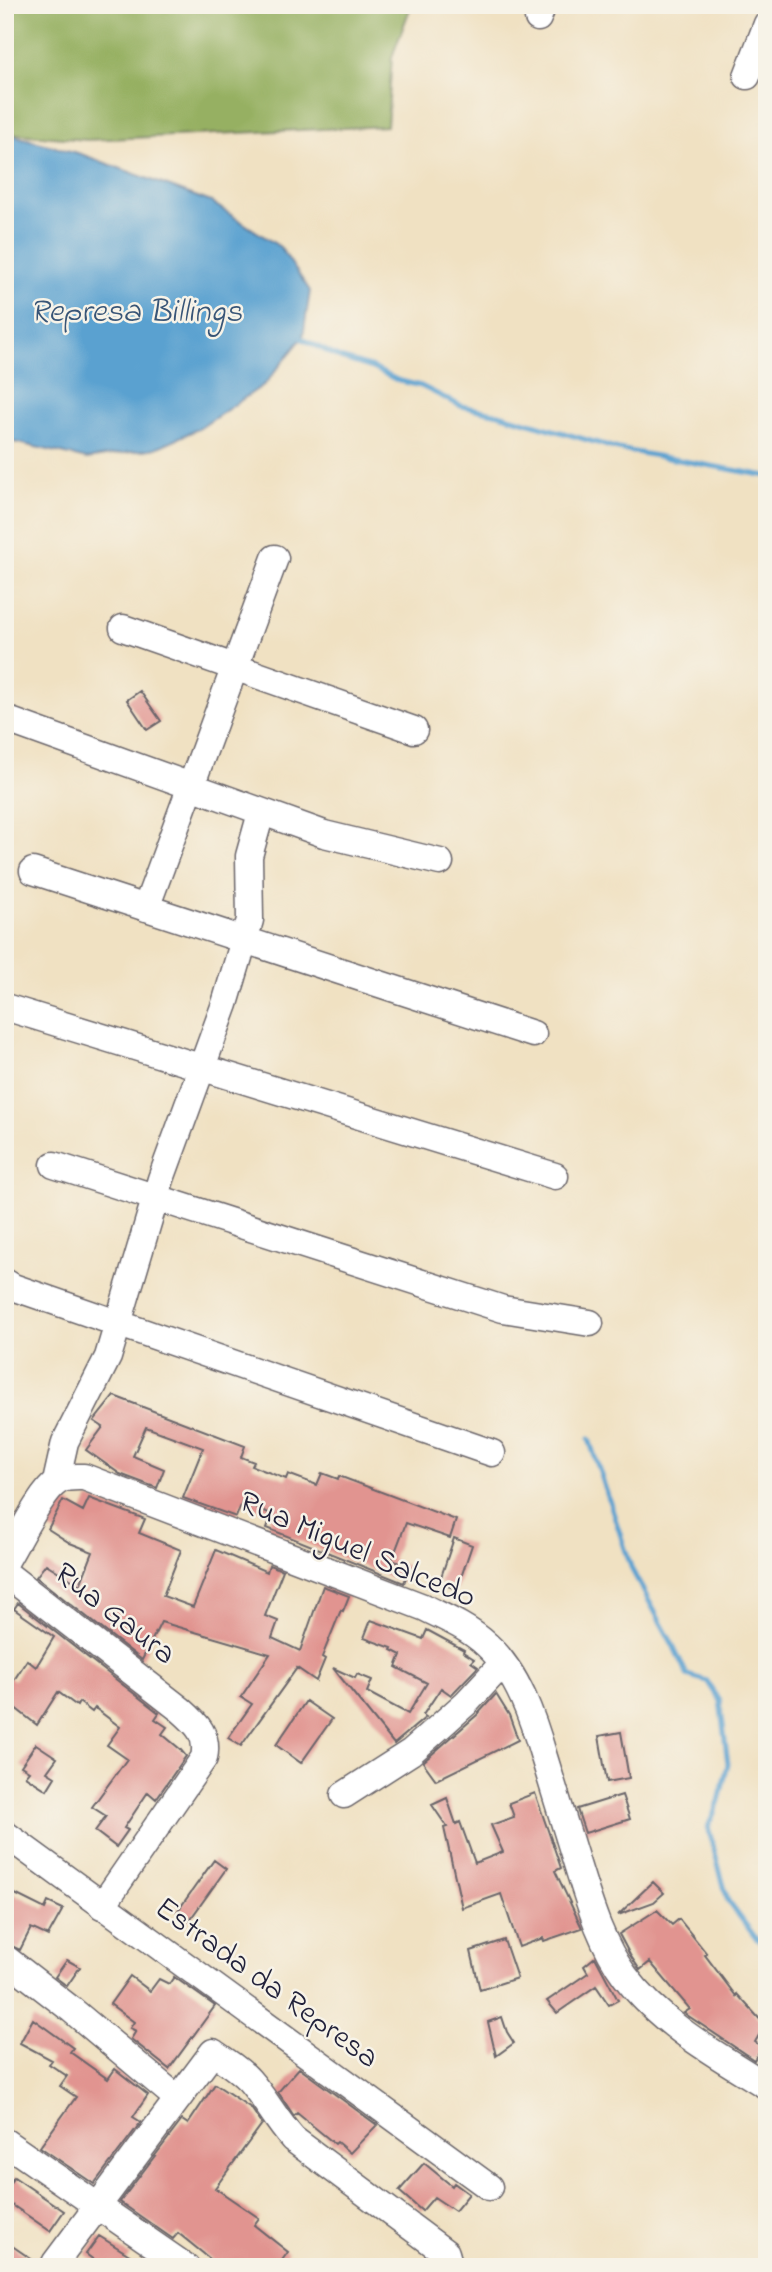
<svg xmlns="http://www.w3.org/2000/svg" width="772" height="2272" font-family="'Indie Flower',sans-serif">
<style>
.forest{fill:#96b062;stroke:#5c694e;stroke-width:2}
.water{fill:#5aa1d0;stroke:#3e6286;stroke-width:2}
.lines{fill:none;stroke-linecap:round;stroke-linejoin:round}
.stream{stroke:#5aa1d0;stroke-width:5}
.building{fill:#e19490}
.minor-casing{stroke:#6a656a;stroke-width:29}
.minor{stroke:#fff;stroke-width:26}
.labels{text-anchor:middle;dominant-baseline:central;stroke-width:5;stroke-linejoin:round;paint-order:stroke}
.street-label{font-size:32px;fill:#22223b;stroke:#f7f3e8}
.water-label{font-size:33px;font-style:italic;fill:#385577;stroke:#f7f3e8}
</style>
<rect width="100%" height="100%" fill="#f7f3e8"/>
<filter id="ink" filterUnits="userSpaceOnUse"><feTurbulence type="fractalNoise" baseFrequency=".0143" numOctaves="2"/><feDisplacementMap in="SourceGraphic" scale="14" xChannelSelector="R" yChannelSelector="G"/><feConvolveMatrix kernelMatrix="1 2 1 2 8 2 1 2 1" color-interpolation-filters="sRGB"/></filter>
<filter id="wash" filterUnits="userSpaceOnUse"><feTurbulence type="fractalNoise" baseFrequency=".00686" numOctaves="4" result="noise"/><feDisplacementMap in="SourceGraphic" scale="28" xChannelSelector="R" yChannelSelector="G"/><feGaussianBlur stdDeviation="1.57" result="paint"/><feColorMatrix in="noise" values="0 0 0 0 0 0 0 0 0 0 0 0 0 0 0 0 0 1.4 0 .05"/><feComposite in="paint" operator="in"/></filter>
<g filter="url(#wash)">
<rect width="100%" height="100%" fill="#f0e1c2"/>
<path class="forest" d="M5 5H416L410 9 392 57 387 126 87 140 5 133Z"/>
<path class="water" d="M5 133 81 154 211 202 280 247 310 291 303 337 265 384 200 428 156 448 87 459 5 440Z"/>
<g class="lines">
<path class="stream" d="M297 336 340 358 373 368 397 380 421 386 461 406 499 414 618 449 767 476
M589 1439 632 1570 673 1645 687 1675 707 1681 720 1701 728 1764 719 1801 708 1827 728 1901 755 1937 767 1947"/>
</g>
<g id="blocks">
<path class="building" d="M140 691 161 721 147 730 127 700Z
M114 1396 245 1446 241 1457 254 1462 252 1466 286 1479 288 1474 317 1485 322 1473 338 1479 339 1476 456 1520 450 1538 406 1523 392 1560 410 1567 404 1583 267 1528 272 1514 242 1503 236 1517 183 1498 203 1448 146 1427 133 1456 164 1469 157 1488 120 1474 86 1450 103 1427 94 1421Z
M89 1498 145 1519 139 1533 181 1550 163 1596 193 1607 216 1550 267 1572 269 1565 283 1570 265 1616 278 1621 272 1638 300 1651 323 1586 349 1596 343 1611 341 1610 322 1657 325 1659 316 1681 297 1668 241 1746 228 1738 252 1704 241 1697 270 1654 161 1622 142 1660 36 1577 46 1564 80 1585 93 1552 70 1543 48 1529 63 1500 83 1511Z
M454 1538 472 1545 457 1589 439 1583Z
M18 1603 159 1713 155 1719 167 1727 162 1734 180 1749 186 1756 156 1799 148 1792 124 1828 128 1830 116 1847 95 1831 106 1816 92 1807 127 1759 107 1745 120 1727 95 1708 92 1712 79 1702 77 1706 58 1692 37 1725 5 1700V1674L14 1680 27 1660 36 1667 54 1637 14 1609Z
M371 1620 423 1639 427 1630 464 1650 463 1652 474 1659 471 1662 478 1667 451 1695 441 1688 423 1715 426 1717 394 1744 333 1668 355 1678 357 1674 372 1680 367 1692 408 1714 427 1683 396 1667 401 1655 391 1650 392 1648 364 1638Z
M496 1694 509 1715 518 1740 436 1780 423 1762 477 1715Z
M306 1701 332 1719 301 1763 276 1745Z
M621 1732 629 1778 607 1782 599 1736Z
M36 1744 57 1758 47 1772 55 1777 47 1790 25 1776 29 1771 21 1766Z
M535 1793 561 1868 555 1871 582 1928 544 1941 543 1938 519 1947 501 1894 462 1908 444 1828 447 1827 432 1805 447 1798 456 1824 460 1822 475 1863 503 1852 491 1825 514 1817 509 1803Z
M622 1795 630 1819 585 1833 577 1809Z
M214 1860 226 1869 189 1921 177 1912Z
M653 1882 664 1893 654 1902 618 1915Z
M5 1889 45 1909 48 1902 63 1909 48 1936 31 1928 20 1950 5 1943Z
M657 1910 672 1925 679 1919 707 1954 705 1955 736 1996 737 1994 765 2025 755 2042 762 2047 754 2060 684 2013 690 2009 650 1962 640 1970 630 1955 619 1934Z
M504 1940 517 1978 480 1990 471 1951Z
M595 1957 618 2000 609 2005 596 1986 557 2013 547 2001 588 1973 584 1966Z
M67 1960 80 1967 67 1986 55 1977Z
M130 1976 150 1991 159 1979 169 1984 174 1977 215 2006 169 2069 131 2039 136 2031 130 2028 134 2022 110 2004Z
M502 2017 507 2032 514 2043 496 2056 488 2022Z
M33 2019 73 2048 70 2052 108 2079 115 2069 148 2095 133 2117 141 2122 94 2184 40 2147 76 2097 60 2086 67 2076 49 2064 52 2060 20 2043Z
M299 2068 377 2125 350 2153 337 2142 335 2144 297 2113 294 2116 278 2092Z
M215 2084 251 2108 262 2124 215 2188 259 2218 254 2225 288 2252 277 2267H220L178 2233 173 2239 120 2202 182 2120 188 2124Z
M424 2163 452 2186 454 2183 469 2194 455 2211 434 2197 422 2211 399 2191Z
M14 2177 64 2211 50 2231 5 2200V2190Z
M99 2236 131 2256 121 2267H103L86 2254Z
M5 2241 40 2265V2267H13L5 2261Z"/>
</g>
</g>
<g filter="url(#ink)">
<use href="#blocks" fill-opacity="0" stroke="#6a656a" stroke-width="2"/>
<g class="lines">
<g class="minor-casing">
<path id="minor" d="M538 18 543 5
M747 76 767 24
M123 628 414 730
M5 719 324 834 440 862
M33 871 533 1034
M146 908 275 558
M5 1007 555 1176
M54 1165 503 1309 590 1323
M5 1282 13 1287 492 1453
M56 1482 65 1442 108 1357 161 1179 225 1004 250 920 249 856 261 813
M5 1562C17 1543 40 1493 57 1482 65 1476 74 1477 84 1477L423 1607C446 1618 469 1628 487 1645 518 1673 533 1719 544 1757 555 1793 566 1828 577 1864 589 1902 601 1944 625 1976 660 2024 717 2055 767 2086
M5 1573 181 1710C197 1724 209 1735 204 1758L102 1906
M344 1795 411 1752 466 1703 503 1663
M5 1834 489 2187
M5 1958 72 2010 178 2099
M5 2142 186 2267
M55 2263 213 2052C225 2061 238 2068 249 2080 265 2098 276 2120 293 2139L446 2253 450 2267"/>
</g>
<use href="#minor" class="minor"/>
</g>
</g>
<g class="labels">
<g class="street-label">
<text transform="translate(357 1551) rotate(23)">Rua Miguel Salcedo</text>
<text transform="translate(114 1615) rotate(38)">Rua Gaura</text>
<text transform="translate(266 1984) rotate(36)">Estrada da Represa</text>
</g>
<g class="water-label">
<text x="136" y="313">Represa Billings</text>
</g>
</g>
<rect width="772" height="2272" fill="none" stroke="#f7f3e8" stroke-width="28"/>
</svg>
